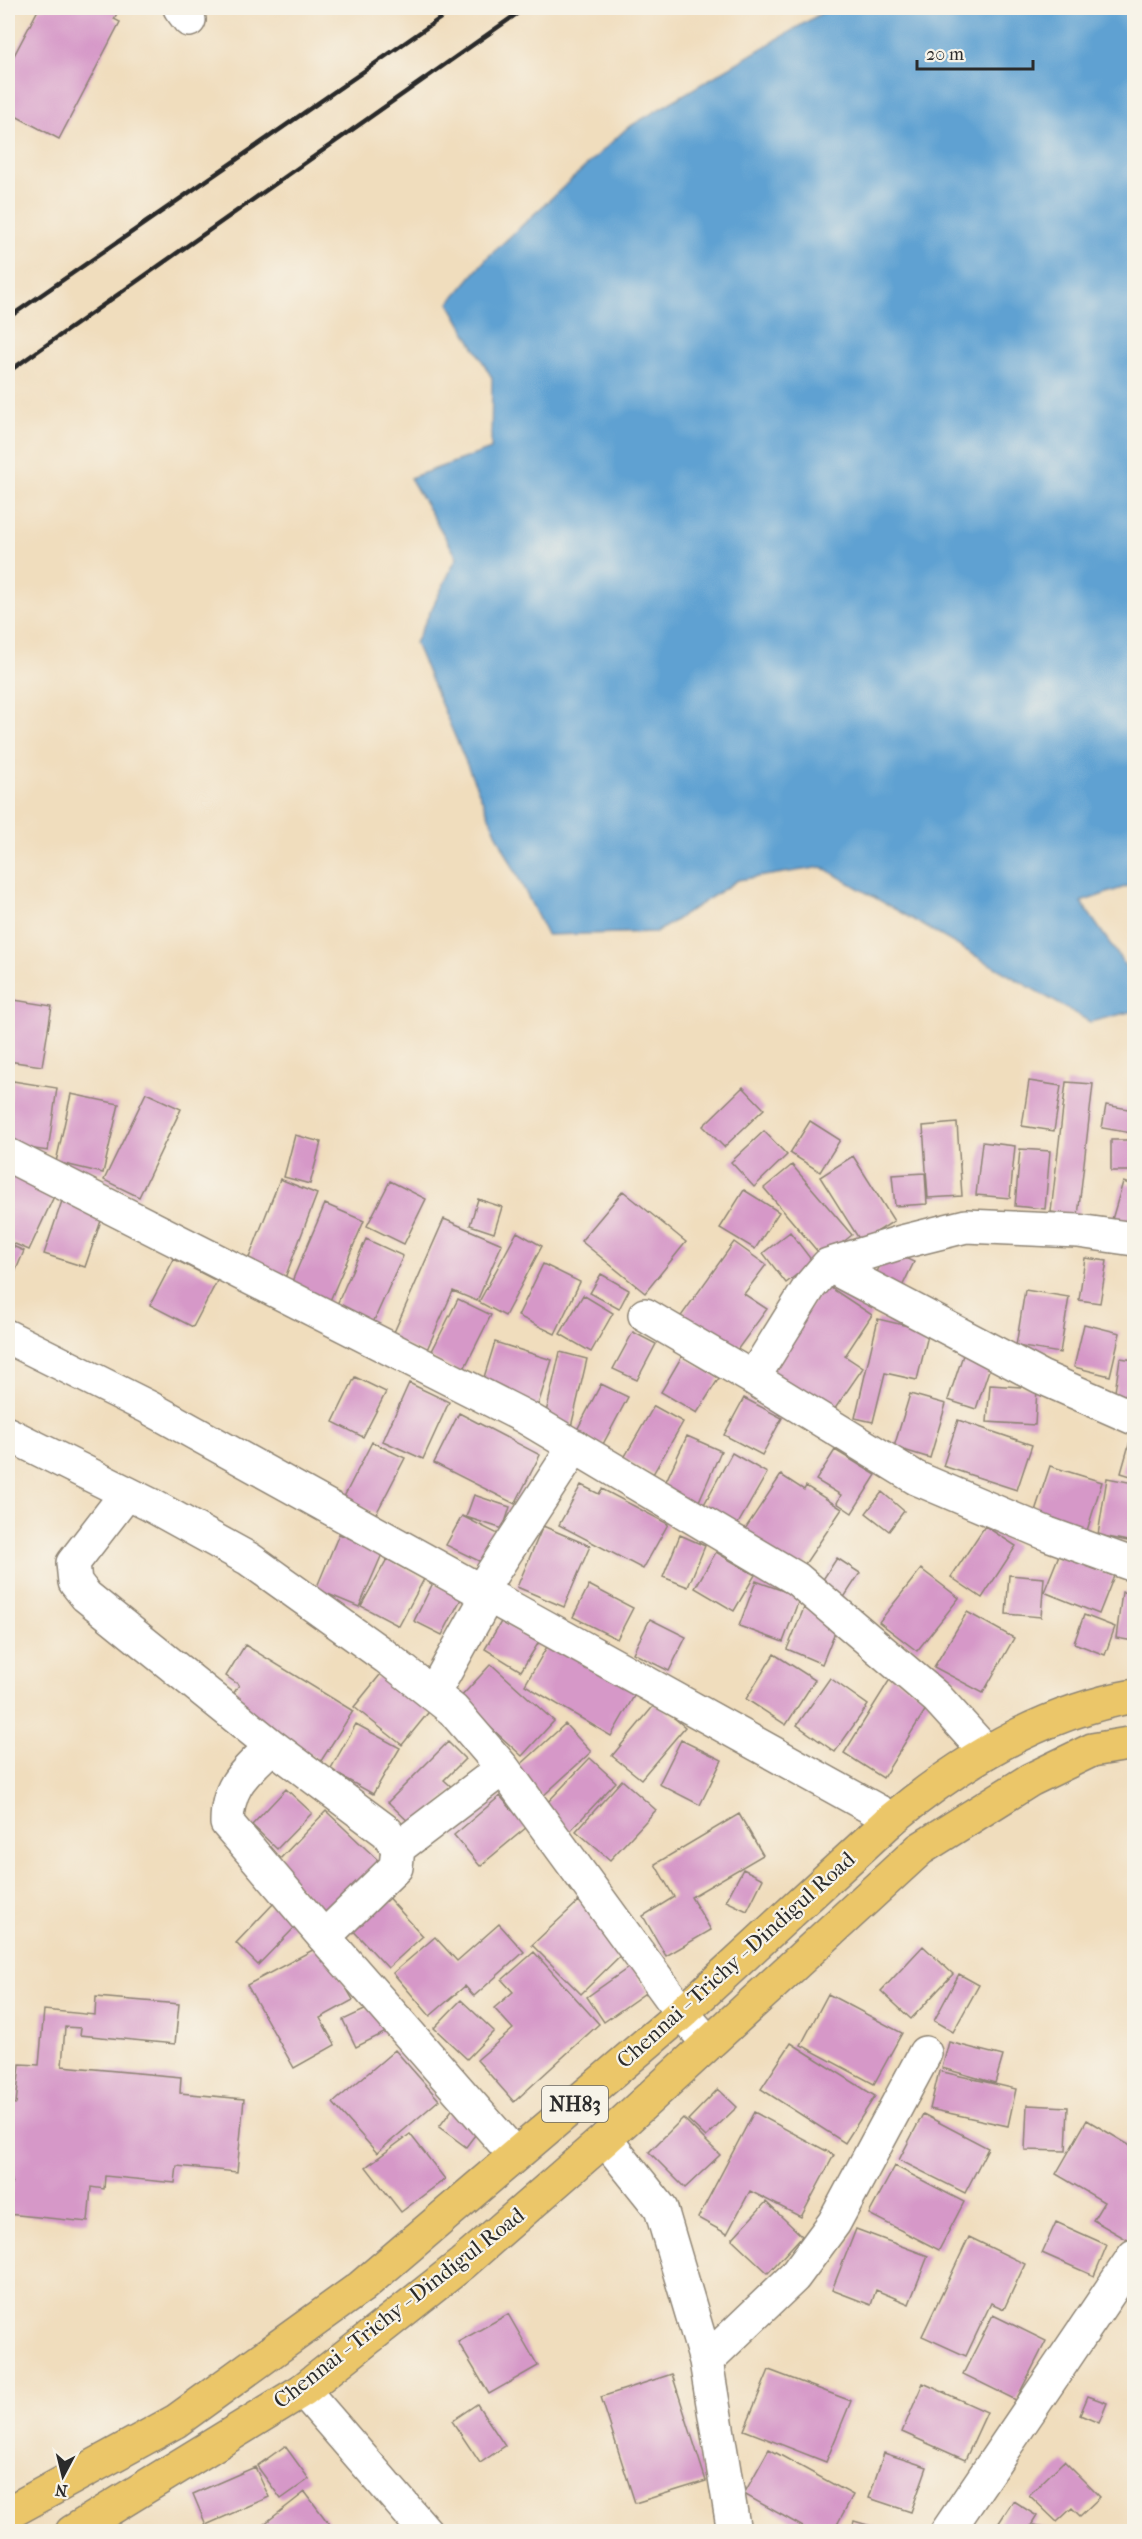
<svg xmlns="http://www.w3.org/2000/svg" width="1142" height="2539" font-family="'IM FELL French Canon',serif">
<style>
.water{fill:#5ea1d2;stroke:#44667e;stroke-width:1.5}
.building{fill:#d698c8}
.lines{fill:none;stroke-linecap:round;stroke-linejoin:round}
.minor-casing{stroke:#8e8474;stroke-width:36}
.highway-casing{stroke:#8e8474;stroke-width:36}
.minor{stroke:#fff;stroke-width:33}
.highway{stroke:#ebc669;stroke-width:33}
.rail{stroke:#2b2b2b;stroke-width:4.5}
.labels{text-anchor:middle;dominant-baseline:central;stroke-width:4.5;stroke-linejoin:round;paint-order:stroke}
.shield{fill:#f7f3e8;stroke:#686764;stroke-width:1.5}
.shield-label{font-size:21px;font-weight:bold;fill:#2b2b2b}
.street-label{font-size:22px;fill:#2b2b2b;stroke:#f7f3e8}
</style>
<rect width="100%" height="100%" fill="#f7f3e8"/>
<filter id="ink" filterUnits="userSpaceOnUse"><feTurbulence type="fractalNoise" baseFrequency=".0167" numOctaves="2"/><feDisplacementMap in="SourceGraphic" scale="12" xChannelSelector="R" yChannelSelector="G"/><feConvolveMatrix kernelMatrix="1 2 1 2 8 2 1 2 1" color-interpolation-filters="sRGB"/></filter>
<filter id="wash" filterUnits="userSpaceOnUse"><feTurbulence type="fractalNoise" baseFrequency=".008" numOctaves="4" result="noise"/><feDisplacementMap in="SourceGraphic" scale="24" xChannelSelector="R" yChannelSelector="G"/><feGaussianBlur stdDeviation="1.35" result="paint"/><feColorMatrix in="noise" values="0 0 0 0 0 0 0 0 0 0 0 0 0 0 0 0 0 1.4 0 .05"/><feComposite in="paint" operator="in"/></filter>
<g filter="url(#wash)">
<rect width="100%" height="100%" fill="#f0ddbd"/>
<path class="water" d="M830 8H1134V884L1081 902 1134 978V1011L1090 1022 822 867 738 880 657 932 547 935 498 837 415 643 457 557 410 478 491 449 492 378 449 303 487 258 627 128Z"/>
<g id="blocks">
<path class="building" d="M39 8H120L114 19 120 22 59 139 8 112V67Z
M8 999 52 1006 42 1066 8 1061Z
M13 1081 57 1088 48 1151 8 1145V1114Z
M1029 1081 1061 1086 1054 1131 1022 1126Z
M1066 1082 1093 1084 1078 1216 1051 1212Z
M743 1087 764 1109 724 1147 703 1126Z
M146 1093 181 1109 139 1197 104 1180Z
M71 1094 119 1104 103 1173 56 1162Z
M1106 1105 1134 1110 1131 1133 1102 1128Z
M810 1121 840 1140 820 1172 790 1153Z
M957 1123 962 1196 928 1198 923 1126Z
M764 1131 787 1155 754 1187 731 1162Z
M295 1135 321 1142 310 1184 284 1177Z
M1111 1140H1134V1171H1111Z
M982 1142 1015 1146 1010 1198 976 1195Z
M1020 1149 1050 1151 1045 1209 1015 1206Z
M853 1156 894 1221 861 1242 820 1177Z
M792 1165 852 1235 823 1258 764 1188Z
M8 1170 56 1192 29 1250 8 1241Z
M925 1173 927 1204 895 1206 892 1175Z
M280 1179 317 1194 285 1278 247 1263Z
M390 1181 426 1199 404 1244 367 1226Z
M1123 1182 1134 1185V1229L1111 1223Z
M744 1190 779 1212 755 1249 720 1228Z
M623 1191 686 1242 645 1293 581 1241Z
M63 1198 104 1212 85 1267 44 1254Z
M478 1199 502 1207 494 1233 470 1225Z
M325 1204 364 1221 329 1303 290 1286Z
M444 1219 502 1244 477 1301 453 1291 425 1354 391 1339Z
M517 1232 542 1246 505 1316 479 1302Z
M790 1232 813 1262 786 1283 763 1253Z
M366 1239 403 1256 372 1325 335 1309Z
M734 1242 766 1265 744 1294 767 1309 732 1357 679 1319Z
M8 1244 24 1251 8 1289Z
M887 1250 914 1262 898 1295 872 1283Z
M1085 1258 1107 1261 1100 1303 1079 1300Z
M174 1259 217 1281 193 1327 150 1305Z
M543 1264 580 1282 555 1334 518 1316Z
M601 1274 629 1290 619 1309 590 1293Z
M825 1284 872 1315 845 1356 863 1368 832 1413 767 1369Z
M1025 1290 1069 1297 1060 1353 1016 1346Z
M583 1295 613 1313 591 1352 560 1334Z
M458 1299 491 1315 462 1373 429 1357Z
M878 1319 929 1331 917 1380 885 1373 873 1422 855 1418Z
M1084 1324 1120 1333 1110 1376 1074 1367Z
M633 1332 656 1344 637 1380 613 1369Z
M495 1342 552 1360 537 1408 480 1390Z
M560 1352 587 1359 571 1427 544 1421Z
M964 1352 992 1361 976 1409 948 1400Z
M682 1356 719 1378 697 1413 661 1392Z
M1120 1358 1134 1360V1408L1113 1405Z
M355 1377 386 1392 363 1437 333 1422Z
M409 1383 449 1402 423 1459 383 1441Z
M601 1384 628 1397 602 1446 576 1432Z
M990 1385 1037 1388 1035 1425 987 1422Z
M910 1394 946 1404 930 1458 894 1447Z
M744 1398 782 1418 762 1455 724 1435Z
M654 1406 683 1422 653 1474 624 1458Z
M459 1413 540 1455 515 1504 434 1463Z
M958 1420 1032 1445 1017 1490 943 1466Z
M1132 1434H1134V1477L1121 1473Z
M687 1436 721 1451 696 1508 661 1492Z
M372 1442 405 1458 376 1514 344 1497Z
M835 1450 876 1475 852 1513 837 1503 841 1495 816 1480Z
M732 1453 767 1473 735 1529 701 1510Z
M1050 1466 1102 1482 1086 1534 1033 1517Z
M781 1475 804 1490 806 1486 842 1509 799 1573 741 1535Z
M1107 1478 1134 1483V1504L1128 1541 1098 1535Z
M581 1485 599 1494 602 1489 668 1524 643 1569 559 1525Z
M882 1492 904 1511 889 1531 866 1513Z
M474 1495 510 1507 503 1529 466 1517Z
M462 1516 500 1535 485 1564 446 1545Z
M543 1526 590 1546 564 1607 517 1587Z
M985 1526 1016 1546 982 1598 951 1577Z
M339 1534 383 1552 359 1607 316 1589Z
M680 1535 705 1546 688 1587 663 1577Z
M716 1552 755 1575 734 1611 695 1588Z
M1059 1555 1114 1576 1099 1614 1044 1592Z
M837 1558 860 1573 843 1599 820 1584Z
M387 1559 424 1579 399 1626 361 1606Z
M921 1569 959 1598 917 1651 879 1622Z
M1009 1575 1044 1578 1041 1617 1006 1614Z
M756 1581 800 1597 783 1642 739 1626Z
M433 1583 462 1597 442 1635 414 1621Z
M589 1585 633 1608 617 1639 573 1617Z
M1122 1592 1134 1593V1641L1116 1638Z
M804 1608 839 1622 822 1664 787 1649Z
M967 1612 1014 1638 983 1693 934 1667Z
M1084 1615 1115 1627 1105 1655 1074 1643Z
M650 1619 686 1637 669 1671 633 1653Z
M502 1620 539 1642 521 1671 485 1649Z
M552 1638 638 1689 611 1736 525 1685Z
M245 1645 353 1711 321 1761 227 1704 239 1685 226 1676Z
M774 1654 815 1680 786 1725 746 1699Z
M491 1664 554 1721 522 1756 459 1699Z
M384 1670 432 1708 402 1745 354 1707Z
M892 1676 931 1701 883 1778 844 1753Z
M830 1678 868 1705 835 1752 797 1725Z
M656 1703 685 1727 641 1779 612 1756Z
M356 1724 400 1748 373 1794 330 1770Z
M565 1724 591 1752 542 1797 516 1769Z
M681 1740 722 1760 700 1805 659 1784Z
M448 1742 465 1759 444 1780 454 1789 415 1828 388 1802Z
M590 1758 616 1782 570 1831 544 1806Z
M622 1780 656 1810 610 1860 576 1831Z
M286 1789 312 1813 277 1849 252 1825Z
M500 1796 527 1827 480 1866 454 1835Z
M326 1811 382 1864 331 1917 275 1864Z
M739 1814 763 1855 691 1897 711 1930 666 1956 643 1916 674 1897 655 1864Z
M743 1869 763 1879 747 1911 726 1901Z
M383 1892 423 1936 388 1968 348 1925Z
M579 1901 627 1949 581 1994 532 1945Z
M274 1903 297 1925 258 1965 236 1943Z
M499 1924 524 1952 474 1996 465 1986 430 2016 393 1973 435 1937 457 1961Z
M322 1945 353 2000 320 2018 335 2045 294 2068 247 1985Z
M923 1946 953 1974 911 2019 881 1991Z
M534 1952 599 2024 514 2102 477 2060 513 2029 494 2008 513 1992 502 1980Z
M631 1966 648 1991 604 2022 587 1997Z
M959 1974 979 1985 953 2032 934 2021Z
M828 1994 902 2033 874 2084 801 2045Z
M96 1997 179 2004 175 2044 80 2035 81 2028 65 2027 62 2066 181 2077 180 2093 244 2099 237 2172 177 2166 175 2183 105 2176 104 2189 91 2187 88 2222 8 2214 12 2180 8 2179V2103L16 2104 20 2064 39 2065 44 2010 95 2015Z
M461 2000 494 2031 467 2059 434 2028Z
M373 2006 386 2032 356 2047 343 2020Z
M949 2042 1003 2056 995 2083 942 2068Z
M791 2043 875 2096 845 2143 761 2089Z
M395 2050 439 2100 377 2153 333 2103Z
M939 2071 1016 2089 1008 2126 930 2109Z
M718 2089 737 2107 706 2137 688 2120Z
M1027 2105 1068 2107 1066 2151 1025 2150Z
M454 2107 481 2127 466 2147 439 2127Z
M754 2112 834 2155 801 2217 750 2191 727 2234 698 2218Z
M923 2114 988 2148 965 2193 899 2160Z
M683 2118 720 2155 685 2188 649 2152Z
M1087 2120 1134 2148V2237L1131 2242 1093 2220 1104 2202 1056 2174Z
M410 2134 445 2179 401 2212 366 2167Z
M895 2166 964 2202 939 2250 869 2214Z
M766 2202 802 2236 768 2273 732 2239Z
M1056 2222 1107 2245 1094 2276 1042 2253Z
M856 2229 928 2256 909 2304 876 2290 871 2305 832 2290Z
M969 2237 1025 2264 1004 2309 991 2303 966 2356 922 2336Z
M508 2314 538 2366 489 2394 458 2342Z
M993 2315 1046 2341 1016 2400 963 2374Z
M769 2370 851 2401 826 2462 744 2430Z
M672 2374 706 2481 635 2503 601 2397Z
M923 2383 987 2412 965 2460 902 2432Z
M1088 2396 1107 2403 1099 2423 1080 2415Z
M477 2404 505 2446 480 2463 452 2421Z
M285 2446 309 2479 281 2499 257 2466Z
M769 2449 853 2495 833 2532H812L744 2494Z
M884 2453 927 2467 911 2512 869 2498Z
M1064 2461 1100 2497 1080 2516 1072 2508 1057 2522 1029 2495Z
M255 2467 269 2497 206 2525 193 2494Z
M305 2492 335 2532H254Z
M1013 2501 1037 2516 1027 2532H993Z
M854 2521 888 2531V2532H851Z
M1034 2525 1061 2530V2532H1033Z"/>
</g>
</g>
<g filter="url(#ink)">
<use href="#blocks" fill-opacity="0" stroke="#8e8474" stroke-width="1.5"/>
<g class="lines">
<g class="minor-casing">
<path id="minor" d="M180 8 189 20
M8 1155 525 1417 797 1579 937 1698 986 1752
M1134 1239 1078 1231 966 1226 902 1242 828 1265 810 1286 753 1378 916 1478 1048 1534 1134 1565
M828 1265 1041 1377 1134 1418
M645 1315 753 1378
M8 1337 148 1407 892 1819
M8 1434 151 1505 249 1559 386 1657 453 1710 503 1768 682 2013 708 2043
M127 1493 73 1563 75 1582 86 1596 272 1746 387 1832 398 1848 396 1867 324 1937 515 2155
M480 1592 575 1446
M433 1694 487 1597
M272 1746C246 1772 227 1784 227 1823L324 1937
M398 1848 503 1768
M605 2139 661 2209 706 2361 734 2532
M706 2361 794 2277 834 2223 925 2053
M303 2390 426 2532
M947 2532 1134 2256"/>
</g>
<g class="highway-casing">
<path id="highway" d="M8 2513 176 2421 361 2287 682 2013 892 1819C963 1760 1043 1712 1134 1696
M72 2532 303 2390 462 2264 605 2139 920 1849 1030 1780 1092 1750 1134 1743"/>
</g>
<use href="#minor" class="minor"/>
<use href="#highway" class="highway"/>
<path class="rail" d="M8 318 455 8
M8 372 525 8"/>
</g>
</g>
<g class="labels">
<rect class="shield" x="542" y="2086" width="66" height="36" rx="4.5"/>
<g class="shield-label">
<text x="575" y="2104">NH83</text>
</g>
<g class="street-label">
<text transform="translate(736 1960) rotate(-42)">Chennai - Trichy - Dindigul Road</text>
<text transform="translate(399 2308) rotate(-38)">Chennai - Trichy - Dindigul Road</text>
</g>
</g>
<rect width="1142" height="2539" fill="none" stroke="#f7f3e8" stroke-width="30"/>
<g transform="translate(63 2476) rotate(187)" stroke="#f7f3e8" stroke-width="4.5" paint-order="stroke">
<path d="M0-4.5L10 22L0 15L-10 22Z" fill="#2b2b2b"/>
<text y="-9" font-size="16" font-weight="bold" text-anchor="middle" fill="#2b2b2b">N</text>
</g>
<path d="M917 60v9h116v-9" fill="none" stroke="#2b2b2b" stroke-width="3"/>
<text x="926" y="60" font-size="18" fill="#2b2b2b" stroke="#f7f3e8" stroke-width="4.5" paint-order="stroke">20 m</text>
</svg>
